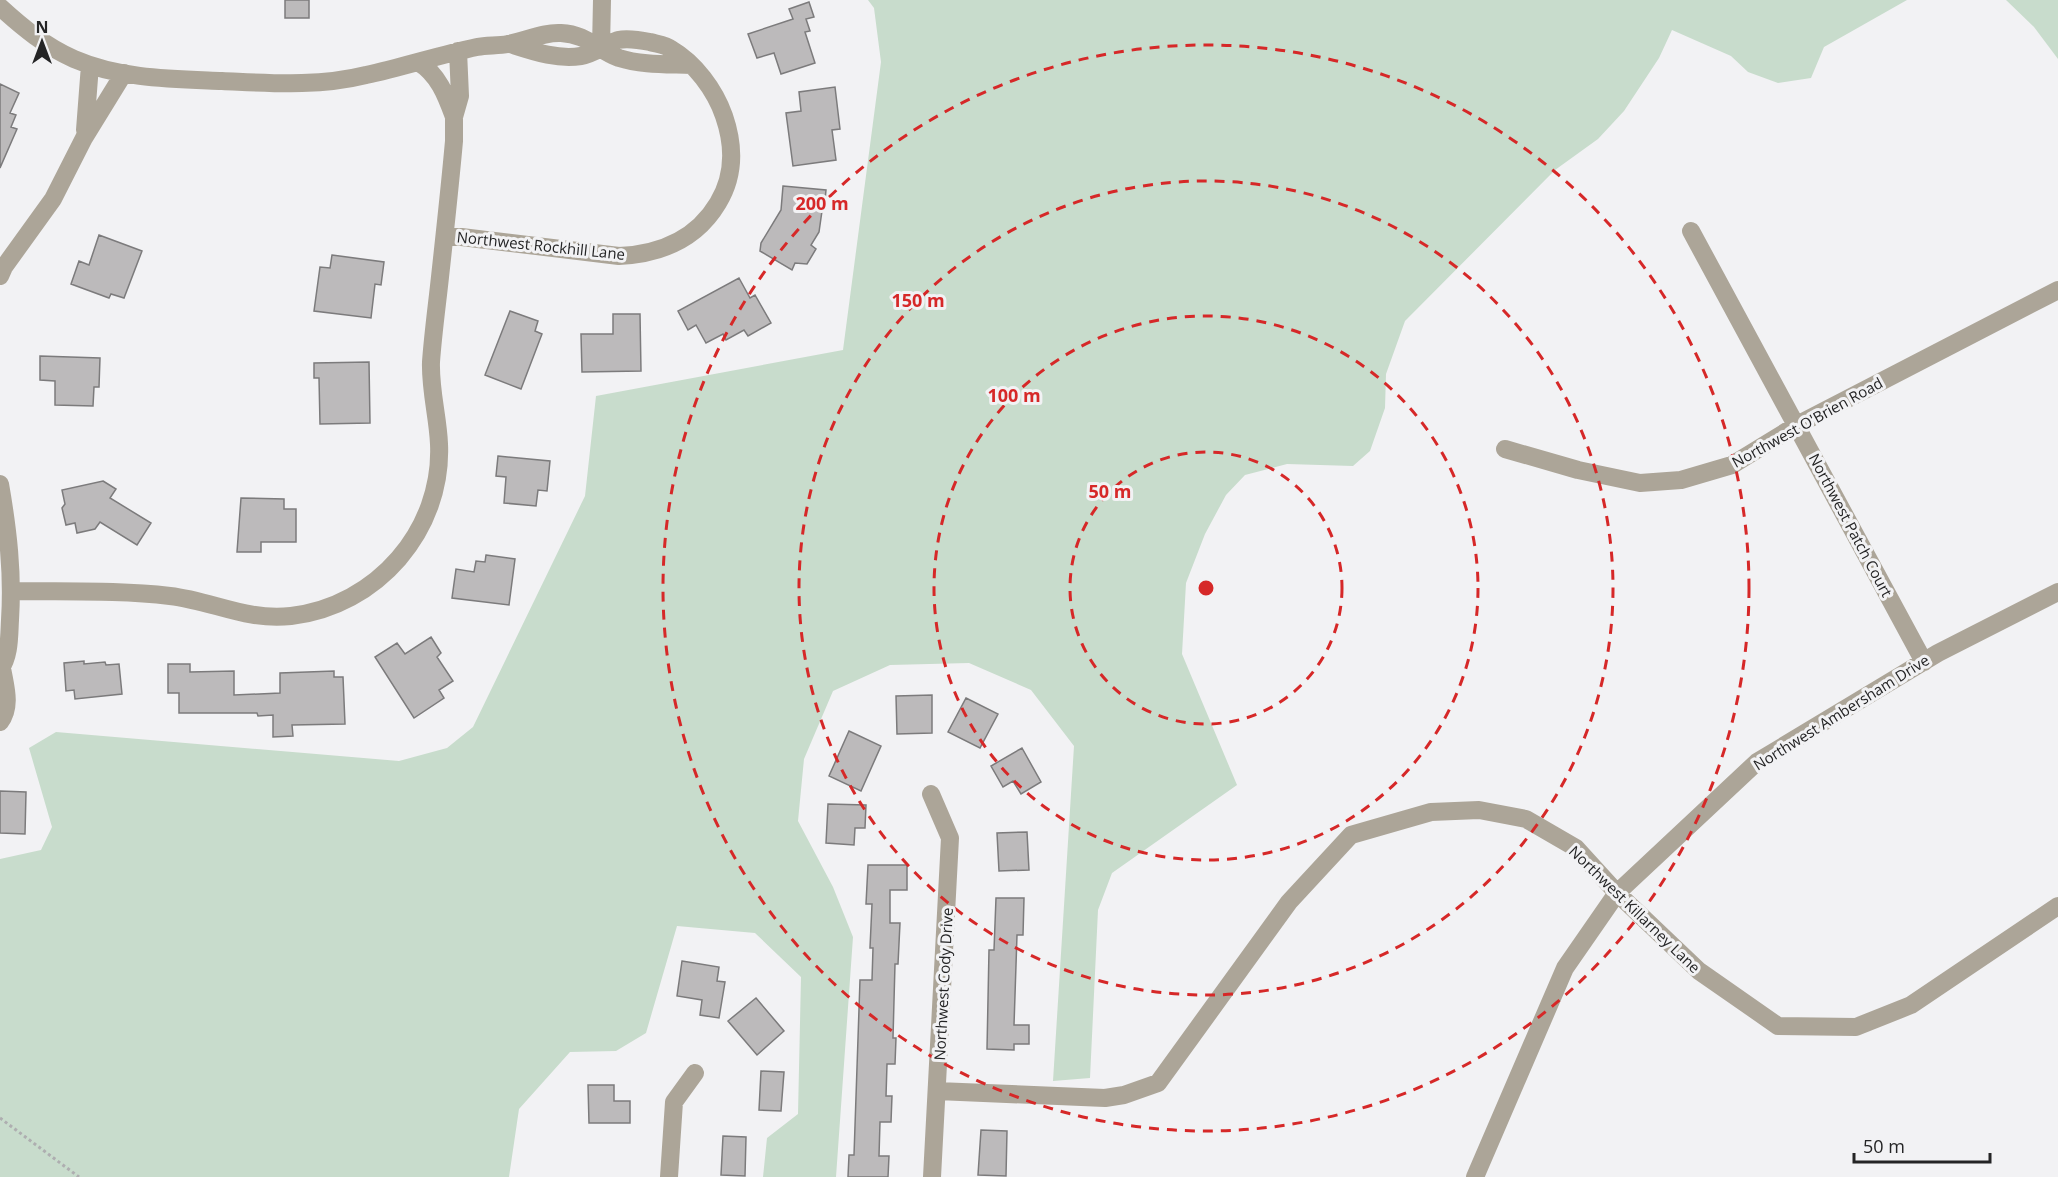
<svg xmlns="http://www.w3.org/2000/svg" width="2058" height="1177" font-family="'Open Sans',sans-serif">
<style>
.green{fill:#c8dccc}
.building{fill:#bcbabb;stroke:#7c7b7c;stroke-width:1.5}
.lines{fill:none;stroke-linecap:round;stroke-linejoin:round}
.path{stroke:#aeaeb0;stroke-width:3;stroke-dasharray:3 3;stroke-linecap:butt}
.minor{stroke:#aca598;stroke-width:18}
.ring{fill:none;stroke:#d62828;stroke-width:3;stroke-dasharray:10 8}
.labels{text-anchor:middle;dominant-baseline:central;stroke-width:6;stroke-linejoin:round;paint-order:stroke}
.street-label{font-size:15px;fill:#242425;stroke:#f2f2f4}
.centre{fill:#d62828;stroke:#f2f2f4;stroke-width:3}
.ring-label{font-size:18px;text-anchor:middle;font-weight:bold;fill:#d62828;stroke:#f2f2f4;stroke-width:6;stroke-linejoin:round;paint-order:stroke}
</style>
<rect width="100%" height="100%" fill="#f2f2f4"/>
<path class="green" d="M868 0H1907L1824 47 1811 78 1778 83 1748 72 1731 56 1672 30 1659 58 1624 111 1598 139 1555 170 1405 321 1386 374 1385 408 1370 451 1353 466 1287 464 1245 475 1226 495 1205 534 1186 583 1182 654 1237 785 1112 873 1098 910 1090 1078 1053 1081 1074 746 1031 690 969 663 890 665 833 691 804 759 798 821 833 887 853 937 836 1177H763L767 1138 798 1114 801 977 755 933 677 926 646 1033 616 1051 570 1052 519 1109 509 1177H0V859L41 850 52 827 29 748 56 732 399 761 447 748 473 727 585 496 596 396 843 350 881 62 874 8Z
M2006 0H2058V59L2034 27Z"/>
<path class="building" d="M285 0H309V18H285Z
M809 2 814 17 806 19 810 31 805 32 815 63 781 74 774 53 757 58 748 34 793 19 789 9Z
M0 84 19 93 10 113 16 115 11 127 17 129 0 168Z
M835 87 840 129 832 130 836 160 793 166 786 113 801 111 799 92Z
M783 186 826 190 824 211H822L819 232 811 245 816 249 807 264 795 263 792 270 760 251 761 243 781 210Z
M99 235 142 251 124 298 111 294 109 298 71 284 79 261 89 265Z
M332 255 384 262 381 285 375 284 371 318 314 311 320 267 330 268Z
M739 278 750 298 755 295 771 323 748 336 744 330 726 340 723 334 706 343 696 325 688 330 678 311Z
M510 311 538 321 535 331 542 334 521 389 485 375Z
M613 314H640L641 371 582 372 581 334H613Z
M40 356 100 358 99 387H94L93 406 55 405V381L40 380Z
M369 362 370 423 320 424 319 378H314V363Z
M498 456 550 461 547 491 538 490 536 506 504 503 506 477 496 476Z
M103 481 116 489 110 498 151 523 137 545 100 522 95 529 77 533 75 523 66 525 62 508 65 504 62 490Z
M241 498 284 499V509H296V542H261V552H237Z
M486 555 515 559 509 605 452 598 456 569 474 572 476 561 485 562Z
M431 637 441 653 437 657 453 681 439 690 444 698 414 718 375 657 397 643 405 654Z
M84 661V664L105 662 106 665 119 664 122 694 75 699 74 690 66 691 64 663Z
M168 664H190V672L234 671V695L280 693V673L334 671V677H343L345 724 292 725 293 736 273 737V715L258 716 257 713H179V693H168Z
M932 695V733L897 734 896 696Z
M966 698 998 714 980 748 948 732Z
M849 731 881 746 861 791 829 776Z
M1022 748 1041 782 1021 794 1013 781 1003 787 991 766Z
M0 791 26 792 25 834 0 833Z
M828 804 866 805 865 828H855L854 845 826 843Z
M1027 832 1029 870 999 871 997 833Z
M868 865H907V890H890V923H900L898 964H895L893 1038H896L895 1064H887L886 1096H892L891 1122H880L879 1156H889L888 1177H848L849 1155H854L860 980H872L873 948H870L872 904H866Z
M996 898H1024L1023 935H1017L1014 1025H1029V1044H1014V1050L987 1049 989 950H994Z
M682 961 719 967 717 981 725 982 719 1018 700 1015 702 1000 677 996Z
M756 998 784 1031 757 1055 728 1021Z
M761 1071 784 1072 781 1111 759 1110Z
M588 1085H614V1101H630V1123H589Z
M981 1130 1007 1131 1006 1176 978 1175Z
M723 1136 746 1137 745 1176 721 1175Z"/>
<g class="lines">
<path class="path" d="M0 1118 79 1177"/>
<path class="minor" d="M0 7C23 28 45 46 74 59 120 79 172 79 222 81 270 83 318 87 366 75 403 67 439 55 477 47 487 45 498 46 508 44 526 41 542 32 561 33 587 34 597 50 619 58 641 65 668 64 691 65
M601 48 602 0
M418 62C438 74 446 95 454 117
M85 130 90 65
M1691 231 1924 662
M445 235 619 256C660 254 696 240 718 203 735 175 734 145 724 116 715 90 695 63 671 49 666 45 657 44 650 42 640 40 628 38 618 40 606 44 594 54 581 56 557 60 532 51 510 44
M0 276 4 267 53 199 84 138 124 73
M1505 449 1578 470 1640 483 1681 480 1732 465 1797 425 2058 290
M0 484C8 530 13 573 10 620 9 637 10 655 0 670
M12 591C64 592 118 590 170 596 213 601 246 621 291 616 377 606 443 530 439 444 438 417 430 390 431 362 433 334 437 305 440 277 445 231 450 186 454 141V117L460 96 458 51
M0 722C12 706 5 686 2 668
M931 794 950 838 932 1177
M937 1091 1105 1098 1124 1095 1158 1083 1289 902 1351 835 1431 812 1479 810 1526 819 1576 848 1617 893 1699 971 1778 1026 1856 1027 1911 1005 2058 906
M669 1177 674 1102 695 1073
M1475 1177 1565 968 1617 893 1757 762 1938 653 2058 592"/>
</g>
<g class="ring">
<circle cx="1206" cy="588" r="136"/>
<circle cx="1206" cy="588" r="272"/>
<circle cx="1206" cy="588" r="407"/>
<circle cx="1206" cy="588" r="543"/>
</g>
<g class="labels">
<g class="street-label">
<text transform="translate(541 245) rotate(6)">Northwest Rockhill Lane</text>
<text transform="translate(1807 422) rotate(-29)">Northwest O'Brien Road</text>
<text transform="translate(1851 525) rotate(62)">Northwest Patch Court</text>
<text transform="translate(1841 712) rotate(-32)">Northwest Ambersham Drive</text>
<text transform="translate(1635 909) rotate(44)">Northwest Killarney Lane</text>
<text transform="translate(943 984) rotate(-87)">Northwest Cody Drive</text>
</g>
</g>
<circle cx="1206" cy="588" r="9" class="centre"/>
<g class="ring-label">
<text x="822" y="210">200 m</text>
<text x="918" y="307">150 m</text>
<text x="1014" y="402">100 m</text>
<text x="1110" y="498">50 m</text>
</g>
<g transform="translate(42 42)" stroke="#f2f2f4" stroke-width="4.5" paint-order="stroke">
<path d="M0-4.5L10 22L0 15L-10 22Z" fill="#242425"/>
<text y="-9" font-size="16" font-weight="bold" text-anchor="middle" fill="#242425">N</text>
</g>
<path d="M1854 1153v9h136v-9" fill="none" stroke="#242425" stroke-width="3"/>
<text x="1863" y="1153" font-size="18" fill="#242425" stroke="#f2f2f4" stroke-width="4.5" paint-order="stroke">50 m</text>
</svg>
